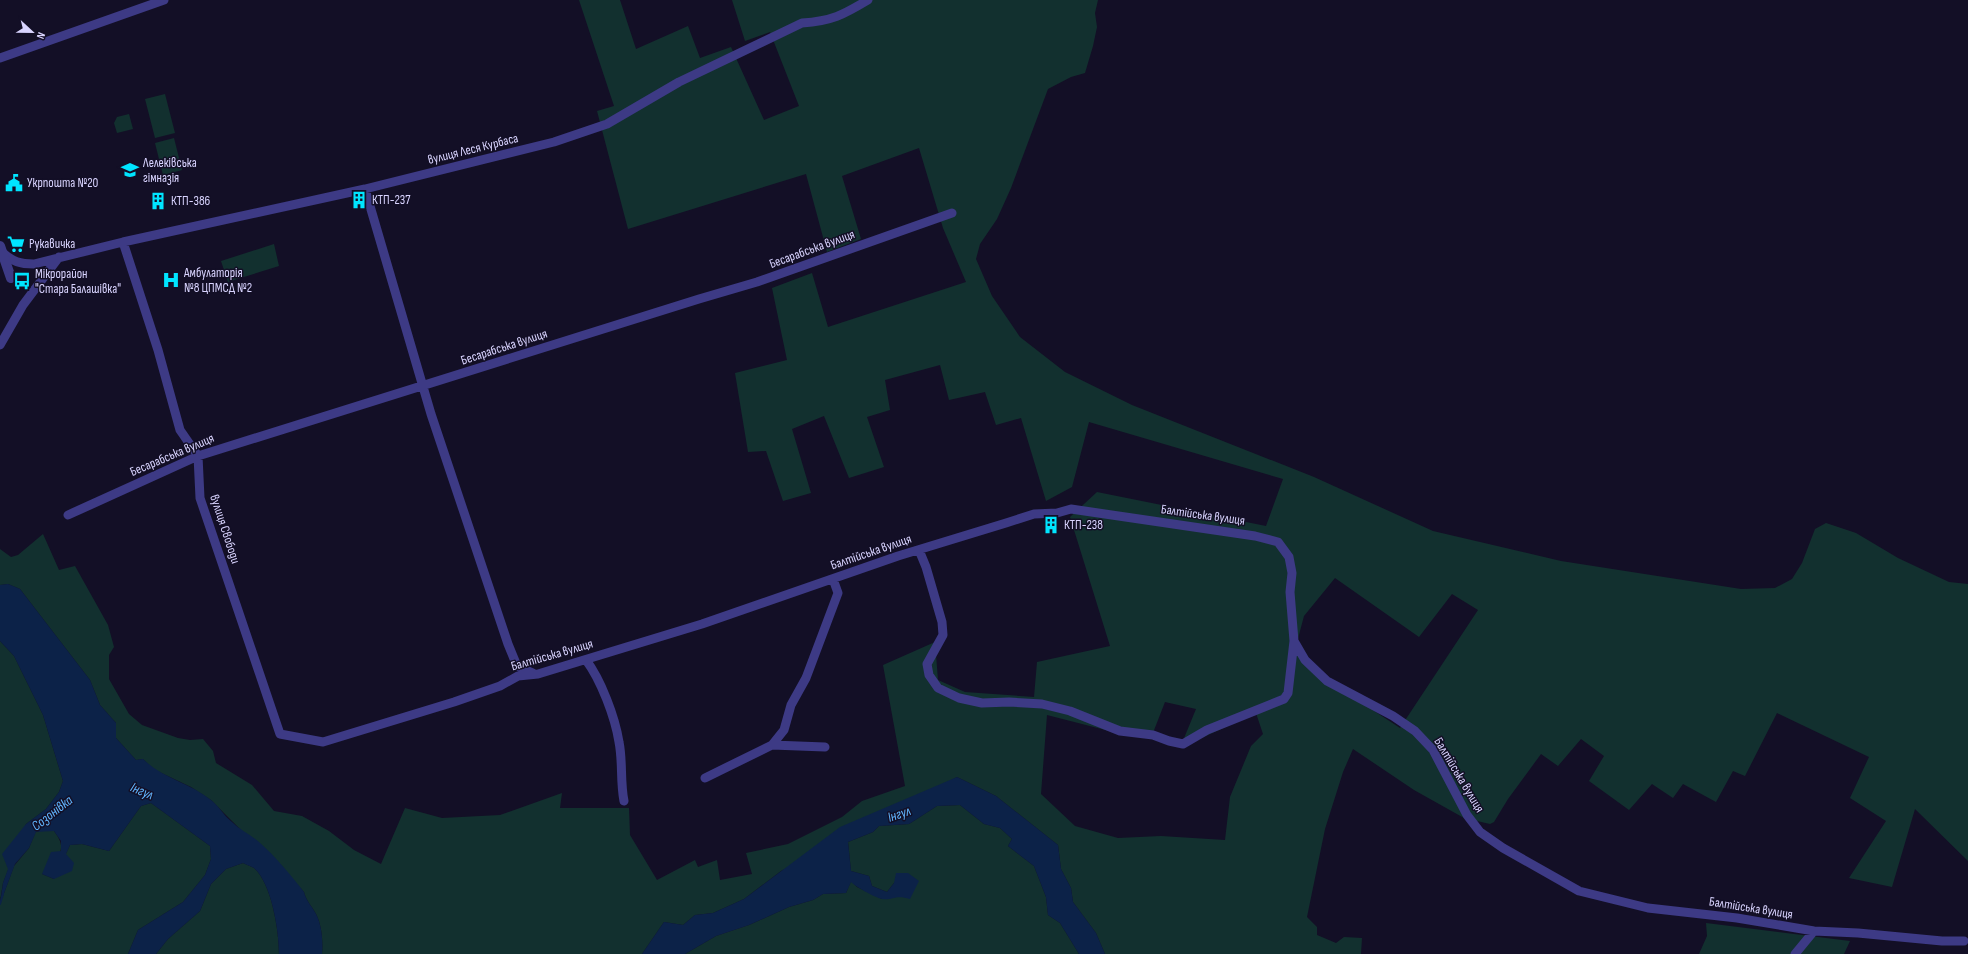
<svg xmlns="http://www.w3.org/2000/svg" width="1968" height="954" font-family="'Sofia Sans Condensed',sans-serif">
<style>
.green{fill:#12302f;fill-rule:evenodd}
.water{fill:#0c2248}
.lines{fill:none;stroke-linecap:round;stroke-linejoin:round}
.stream{stroke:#0c2248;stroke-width:2}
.minor{stroke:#3d3a85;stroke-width:9}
.tertiary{stroke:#3d3a85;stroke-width:10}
.labels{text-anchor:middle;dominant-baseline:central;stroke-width:3;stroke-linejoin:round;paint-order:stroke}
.street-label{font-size:13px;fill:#d9d4ff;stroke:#130f26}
.poi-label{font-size:13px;fill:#d9d4ff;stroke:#130f26;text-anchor:start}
.water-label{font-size:14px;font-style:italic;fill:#62b6ff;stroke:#130f26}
</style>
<rect width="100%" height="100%" fill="#130f26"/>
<path class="green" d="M579 0H620L636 49 688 26 700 58 731 47 764 120 799 106 770 32 745 41 732 0H1098L1095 13 1097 27 1093 46 1085 73 1071 77 1048 89 1011 188 997 219 980 244 976 259 992 296 1020 337 1065 372 1132 405 1314 477 1433 531 1561 561 1741 589 1775 588 1792 579 1802 563 1815 529 1826 523 1856 533 1898 558 1949 582 1968 584V861L1915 809 1892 887 1849 878 1886 821 1850 798 1869 757 1777 713 1745 776 1733 771 1716 802 1683 784 1673 798 1652 784 1629 810 1589 781 1604 756 1581 739 1558 766 1541 754 1508 799 1494 822 1490 824 1464 818 1414 790 1353 749 1343 772 1325 829 1307 917 1317 927V935L1336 943 1344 937 1362 938 1361 954H1105L1096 933 1073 902 1071 888 1061 869 1058 845 996 796 957 777 781 871 744 899 713 913 695 915 683 925 664 922 642 954H322C323 941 322 926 316 914 312 906 306 901 304 892L257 841 244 833 211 800 191 787 153 769 143 759 136 760 116 738V723L100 705 90 680 20 589 8 584 0 585V549L11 557 18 555 43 534 59 570 75 566 108 625 114 647 109 655V679L129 714 142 725 178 738 190 740 203 739 213 751 216 763 252 785 274 811 302 816 329 831 354 850 381 864 405 808 442 818 500 815 562 793 560 808H629L630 835 657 880 695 860 698 867 717 860 720 880 752 874 746 853 788 844 842 817 862 801 905 786 883 665 935 642 938 680 965 692 1034 697 1037 662 1110 646 1070 517 1097 492 1266 526 1283 479 1089 422 1072 487 1046 501 1021 418 996 425 985 392 949 400 940 365 885 380 890 410 867 417 884 467 849 478 824 416 792 429 811 493 783 501 766 451 748 452 735 373 787 360 772 288 812 273 828 327 966 282 943 228 919 148 842 176 861 239 827 252 806 174 628 229 597 111 614 106ZM1335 578 1419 637 1452 594 1478 610 1400 728 1306 666 1295 650 1304 616ZM1165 702 1196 709 1180 748 1256 713 1263 734 1251 746 1230 797 1225 840 1161 836 1118 838 1075 826 1041 794 1047 715 1121 734 1151 738Z
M165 94 175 133 155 138 145 99Z
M129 114 133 129 117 133 114 123 117 117Z
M174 138 182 170 163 175 155 143Z
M274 244 279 266 228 282 221 261Z
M0 641 14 656 43 715 63 781 59 792 46 809 26 824 3 883 0 901Z
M151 803 210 846 211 859 205 875 183 902 138 930 128 954H0V904L14 866 29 848 36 831H54C70 852 56 857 42 874L54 879 70 845 82 844 109 851 141 806Z
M960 805 984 824 1000 828 1012 839 1008 846 1034 866 1046 897 1048 915 1060 923 1079 954H685L716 936 749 925 789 907 813 900 823 894 846 893 851 881 857 887 882 899 900 896 894 883 887 892 872 886 869 876 851 871 848 842 873 832 879 826 909 824 937 806Z
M243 863C246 865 251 866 254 868 272 884 279 931 279 954H156L168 939 200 911 211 884 226 869Z
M1706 923 1850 941 1844 954H1699L1707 936Z"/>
<path class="water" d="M8 584 20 589 90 680 100 705 116 723V738L136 760 143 759C162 778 190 783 211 800 219 806 224 816 232 822 240 830 251 835 259 842 276 857 290 874 304 892 306 901 312 906 316 914 322 926 323 941 322 954H279C279 931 272 884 254 868 251 866 246 865 243 863L226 869 211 884 200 911 168 939 156 954H128L138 930 183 902 205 875 211 859 210 846 151 803 141 806 109 851 82 844 70 845 66 854 74 863 72 871 54 879 42 874 51 852 61 851V841L54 831 36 832 29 848 15 864 0 904 3 883 8 869 2 854 26 824 46 809 59 792 63 781 43 715 14 656 0 641V585Z
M957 777 996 796 1058 845 1061 869 1071 888 1073 902 1096 933 1105 954H1079L1060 923 1048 915 1046 897 1034 866 1008 846 1012 839 1000 828 984 824 960 805 937 806 909 824 879 826 873 832 848 842 851 871 869 876 872 886 887 892 894 883 896 873H908L919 881 910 899C895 894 892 901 882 899 874 897 856 887 851 882L846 893 823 894 813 900 789 907 749 925 716 936 685 954H642L664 922 683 925 695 915 713 913 744 899 840 827Z"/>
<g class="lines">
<path class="stream" d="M0 904 3 894"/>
<path class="minor" d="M0 58 164 0
M365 189 431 414 508 644 517 666 533 673
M123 242 158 350 180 430 198 456 200 498 280 734 323 742 454 702 500 686 518 676 538 674 702 624 898 556 1006 523 1034 514 1057 513 1071 509 1255 536 1278 542 1289 557 1292 573 1290 592 1294 641 1305 660 1327 681 1393 716 1415 731 1433 750 1467 815 1480 832 1503 848 1579 891 1648 908 1737 918 1814 931 1858 933 1942 941H1964
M2 252C13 262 20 264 34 264L123 242 365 189 554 142 607 124 679 82 802 23C832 21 843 15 868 0
M0 345 23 305 59 257
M68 515 198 456 699 299 757 282 952 213
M919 550 926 567 942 622 943 635 927 664 929 675 938 688 959 698 982 703 1009 702 1042 704 1070 711 1120 731 1153 735 1169 741 1183 744 1207 730 1284 699 1288 693 1294 641
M586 660C601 680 615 717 619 742 623 762 620 781 624 801
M772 745 784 730 791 705 806 678 838 593 833 579
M705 778 772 745 825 747
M1795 954 1814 931"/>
<path class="tertiary" d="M0 246 11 278"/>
</g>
<defs>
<g id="school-bare" transform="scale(1.38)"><path d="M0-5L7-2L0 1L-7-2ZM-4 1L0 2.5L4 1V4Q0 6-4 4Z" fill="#00e5ff" stroke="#130f26" stroke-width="2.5" paint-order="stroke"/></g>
<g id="civic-bare" transform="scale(1.38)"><path d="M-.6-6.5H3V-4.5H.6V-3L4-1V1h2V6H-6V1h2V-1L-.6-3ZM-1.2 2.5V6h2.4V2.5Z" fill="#00e5ff" stroke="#130f26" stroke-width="2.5" paint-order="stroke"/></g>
<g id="building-bare" transform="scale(1.38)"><path d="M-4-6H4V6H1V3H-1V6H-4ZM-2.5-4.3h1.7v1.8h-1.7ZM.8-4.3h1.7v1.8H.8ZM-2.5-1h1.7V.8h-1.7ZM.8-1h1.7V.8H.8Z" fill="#00e5ff" stroke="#130f26" stroke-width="2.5" paint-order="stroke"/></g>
<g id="supermarket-bare" transform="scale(1.38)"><path d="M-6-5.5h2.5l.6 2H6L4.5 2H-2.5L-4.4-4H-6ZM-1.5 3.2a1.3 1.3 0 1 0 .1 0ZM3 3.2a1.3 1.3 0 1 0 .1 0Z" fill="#00e5ff" stroke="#130f26" stroke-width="2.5" paint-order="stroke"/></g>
<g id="hospital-bare" transform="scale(1.38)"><path d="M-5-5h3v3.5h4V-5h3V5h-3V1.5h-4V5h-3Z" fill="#00e5ff" stroke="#130f26" stroke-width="2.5" paint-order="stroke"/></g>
<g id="bus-bare" transform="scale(1.38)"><path d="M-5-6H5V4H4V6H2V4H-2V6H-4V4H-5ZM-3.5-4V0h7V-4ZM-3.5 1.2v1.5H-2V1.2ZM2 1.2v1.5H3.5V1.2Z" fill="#00e5ff" stroke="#130f26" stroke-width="2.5" paint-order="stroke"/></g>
</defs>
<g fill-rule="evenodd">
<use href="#school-bare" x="130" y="170"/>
<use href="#civic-bare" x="14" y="183"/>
<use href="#building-bare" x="359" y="200"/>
<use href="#building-bare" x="158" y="201"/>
<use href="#supermarket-bare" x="16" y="244"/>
<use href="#hospital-bare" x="171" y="280"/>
<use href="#bus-bare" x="22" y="281"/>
<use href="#building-bare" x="1051" y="525"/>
</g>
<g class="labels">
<g class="street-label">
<text transform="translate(473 149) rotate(-14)">вулиця Леся Курбаса</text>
<text transform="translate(812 249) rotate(-20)">Бесарабська вулиця</text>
<text transform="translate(504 347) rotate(-18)">Бесарабська вулиця</text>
<text transform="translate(172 455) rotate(-23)">Бесарабська вулиця</text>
<text transform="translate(1203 515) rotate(8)">Балтійська вулиця</text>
<text transform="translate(225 529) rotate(72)">вулиця Свободи</text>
<text transform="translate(871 552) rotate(-19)">Балтійська вулиця</text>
<text transform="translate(552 655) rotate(-16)">Балтійська вулиця</text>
<text transform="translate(1459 775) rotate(59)">Балтійська вулиця</text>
<text transform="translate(1751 908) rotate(9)">Балтійська вулиця</text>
</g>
<g class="poi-label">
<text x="143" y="163">Лелеківська<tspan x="143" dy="15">гімназія</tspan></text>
<text x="27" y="183">Укрпошта №20</text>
<text x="372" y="200">КТП-237</text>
<text x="171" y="201">КТП-386</text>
<text x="29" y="244">Рукавичка</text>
<text x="184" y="273">Амбулаторія<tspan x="184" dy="15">№8 ЦПМСД №2</tspan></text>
<text x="35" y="274">Мікрорайон<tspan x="35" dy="15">"Стара Балашівка"</tspan></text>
<text x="1064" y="525">КТП-238</text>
</g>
<g class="water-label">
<text transform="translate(142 791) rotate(23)">Інгул</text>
<text transform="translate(52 813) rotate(-38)">Созонівка</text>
<text transform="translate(899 814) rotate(-19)">Інгул</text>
</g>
</g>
<g transform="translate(32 32) rotate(112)" stroke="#130f26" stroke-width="3" paint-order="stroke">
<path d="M0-3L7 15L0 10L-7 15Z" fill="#d9d4ff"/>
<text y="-6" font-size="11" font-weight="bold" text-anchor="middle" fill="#d9d4ff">N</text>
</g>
</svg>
